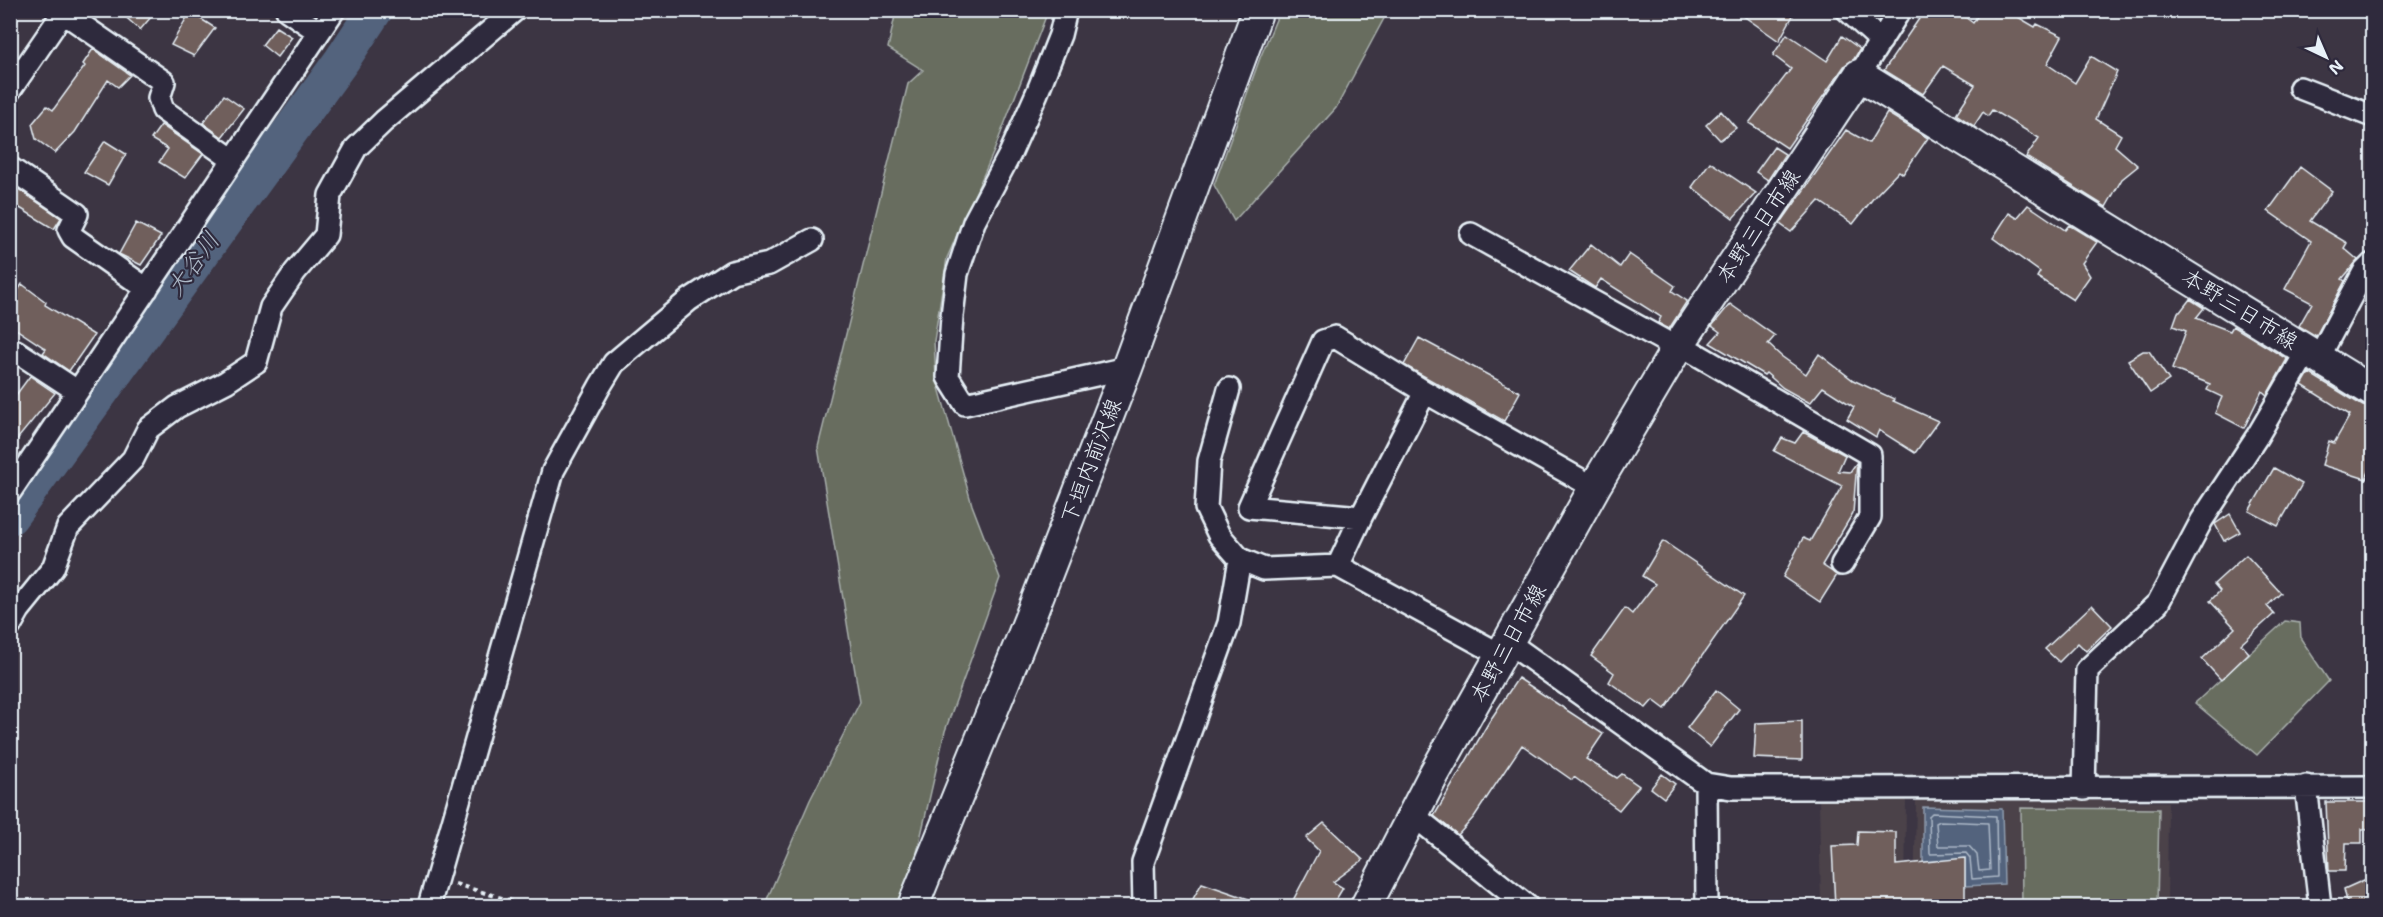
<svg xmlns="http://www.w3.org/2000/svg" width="2383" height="917" font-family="'Shantell Sans','Klee One',sans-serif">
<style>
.built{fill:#4b424a}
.green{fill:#686d5f;stroke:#a8afac;stroke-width:1.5}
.water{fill:#52637d;stroke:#8e9cae;stroke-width:1.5}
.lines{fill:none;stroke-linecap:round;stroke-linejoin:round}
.shore{stroke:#acb8c7;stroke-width:1.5}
.river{stroke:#52637d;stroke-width:36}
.building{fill:#6f5f5c;stroke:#e8f1f8;stroke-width:1.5}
.street-casing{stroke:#e8f1f8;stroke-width:26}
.secondary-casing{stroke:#e8f1f8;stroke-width:34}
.path{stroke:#e8f1f8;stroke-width:4;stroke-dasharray:4.5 4.5;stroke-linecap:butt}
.street{stroke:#2f2a3d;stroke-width:21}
.secondary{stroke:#2f2a3d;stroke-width:30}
.labels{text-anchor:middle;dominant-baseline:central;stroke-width:4.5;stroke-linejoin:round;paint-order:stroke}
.street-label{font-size:22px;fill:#e8f1f8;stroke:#2f2a3d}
.water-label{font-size:24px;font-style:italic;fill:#acb8c7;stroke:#2f2a3d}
</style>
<rect width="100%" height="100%" fill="#3c3543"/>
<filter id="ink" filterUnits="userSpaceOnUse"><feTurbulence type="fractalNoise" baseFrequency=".0167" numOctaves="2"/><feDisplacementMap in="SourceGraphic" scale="12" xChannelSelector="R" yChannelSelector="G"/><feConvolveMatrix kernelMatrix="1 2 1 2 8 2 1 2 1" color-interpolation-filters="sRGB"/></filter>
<g filter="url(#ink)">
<path class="built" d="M1906 796 1905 906H1821L1819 797Z
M1916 798 2168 802 2167 906H1914Z"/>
<path class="green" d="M1280 10 1388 11 1336 108 1234 221 1214 185 1260 58Z
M896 11H1048L994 151 947 258 934 341 936 377 972 505 1000 578 945 731 915 861 898 906H766L765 904 810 800 860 702 818 447 908 84 923 70 888 48Z
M2285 621 2300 623 2301 639 2329 681 2257 755 2195 703Z
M2021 808 2159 809 2157 906H2022Z"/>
<path class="water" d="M1923 807 2002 809 2004 884 1965 886V859L1923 862Z"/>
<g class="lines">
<path class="shore" d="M1932 813 1996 816 1997 877 1972 879 1970 858 1966 853 1930 854 1929 816Z
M1940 821 1988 823 1990 870 1979 871 1977 855 1969 846H1938L1936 823Z"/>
<path class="river" d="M10 517 342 60 375 10"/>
</g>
<path class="building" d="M118 10H157L140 30Z
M1735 10H1796L1779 41Z
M1925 10H1956L1973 23 1981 10 1994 16 2000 10H2006L2035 27 2037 24 2062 36 2047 64 2075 83 2091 56 2117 72 2096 119 2121 135 2115 146 2138 166 2122 179 2106 207 2026 157 2039 138 1992 110 1988 116 1983 112 1974 126 1956 114 1975 85 1943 66 1923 94 1884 70Z
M190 12 215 28 194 56 171 45Z
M276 27 292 37 277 57 262 45Z
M1787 34 1827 61 1842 36 1860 49 1854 59 1845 65 1787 148 1749 123 1791 69 1773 55Z
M93 49 130 75 118 87 108 80 75 132 55 153 36 139 32 124 47 106 53 110 85 66 83 64Z
M224 95 244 109 222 137 203 123Z
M1721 111 1736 128 1720 140 1706 125Z
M1887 113 1928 138 1903 174 1899 171 1875 196 1853 224 1819 201 1791 232 1780 224 1846 130 1869 143Z
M161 125 203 154 185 178 159 162 168 149 151 139Z
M105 141 126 154 108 185 84 172Z
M1774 147 1785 154 1768 180 1756 172Z
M1710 162 1756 193 1733 218 1692 187Z
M2300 167 2332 191 2310 221 2347 243 2344 248 2358 260 2342 279 2345 281 2316 336 2299 326 2312 303 2285 289 2311 241 2268 211Z
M18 189 61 218 54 229 10 202V197Z
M2028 205 2065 230 2069 225 2097 242 2082 263 2090 276 2073 300 2037 277 2040 272 1993 238 2009 213 2017 218Z
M136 223 161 236 141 265 119 254Z
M1591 244 1620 267 1629 254 1675 286 1672 291 1687 301 1669 329 1658 323 1661 317 1601 279 1595 288 1569 271Z
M22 284 46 302 45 305 94 335 69 371 43 353 46 349 10 325V303Z
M2190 299 2204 308 2196 318 2230 331 2233 326 2287 359 2267 395 2262 391 2244 428 2215 413 2222 397 2207 390 2210 384 2172 369 2186 331 2173 326 2178 312H2180Z
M1730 304 1775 336 1768 344 1781 356 1806 374 1819 354 1853 380 1894 399 1893 401 1938 421 1915 453 1879 430 1876 437 1847 419 1854 407 1823 387 1810 403 1783 388 1766 373 1764 375 1710 343 1720 332 1712 326Z
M1419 338 1520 392 1504 421 1404 365Z
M2143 351H2149L2169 380 2150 393 2128 360Z
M2309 373 2363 406 2373 408V461L2366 479 2322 465 2329 441 2334 443 2350 415 2302 385Z
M30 376 55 393 10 448V403Z
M1803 432 1845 455 1838 471 1850 472 1857 462 1853 513 1822 565 1837 575 1820 602 1783 577 1803 538 1810 541 1842 486 1774 451 1782 438 1795 443Z
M2274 468 2302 484 2278 526 2249 511Z
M2230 514 2240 532 2224 541 2215 524Z
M1663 541 1744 596 1665 709 1653 700 1646 708 1609 682 1614 673 1591 656 1625 608 1632 614 1655 584 1642 576Z
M2246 555 2281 593 2267 606 2274 614 2241 644 2249 653 2221 680 2202 659 2235 628 2210 601 2220 591 2214 584Z
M2092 605 2112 626 2086 651 2078 643 2059 662 2045 649Z
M1518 678 1603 734 1586 759 1617 778 1622 774 1639 786 1619 810 1574 777 1572 780 1522 745 1474 817 1458 835 1434 816 1489 722Z
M1716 690 1739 709 1710 747 1687 728Z
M1802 721V760L1754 758 1756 723Z
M1662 774 1675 784 1664 798 1651 788Z
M2326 802H2373V829H2362V843H2346L2345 871H2329Z
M1324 823 1363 860 1333 882 1343 888 1332 906H1290L1319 851 1306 838Z
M1858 831 1896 832V865L1965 858V906H1835L1832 846 1857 845Z
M2373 876V906H2348L2344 889Z
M1202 883 1263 904 1262 906H1189Z"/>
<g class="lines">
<g class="street-casing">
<path id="street" d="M287 10 319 32
M1066 10 1060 35 1037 93 1010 154 974 222 957 274 952 316 948 377 965 404 1127 368
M1847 10 1881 41
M64 13 164 82 159 98 163 110 233 160
M1859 75 1900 10
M2300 88 2372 116
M10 90 65 10
M10 168 77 214 69 230 73 237 147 289
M1471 234 1677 348 1691 351 1870 455V517L1842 564
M1335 337 1425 392 1361 517 1249 507 1323 341Z
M10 351H16L77 391
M2319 357 2364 272 2372 264
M1425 392 1595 488
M10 492 334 10
M1240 559 1264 569 1338 566 1361 517
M1338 566 1501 655
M10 626 19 610 53 568 68 527 133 459 148 429 177 407 226 382 256 362 271 307 295 272 326 235 330 195 356 148 384 121 515 10
M1509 643 1706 784 1731 788 2372 787
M1706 784 1707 906
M2306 786 2320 906
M2084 789 2087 670 2158 603 2202 520 2258 435 2307 351
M1413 815 1527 906
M429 906 553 471 600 386 614 363 689 300 732 272 769 264 812 240
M1144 906 1143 862 1229 623 1240 559 1219 535 1206 508 1209 461 1229 389"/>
</g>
<g class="secondary-casing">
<path id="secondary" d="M913 906 1020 643 1127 368 1258 10
M1366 906 1433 776 1597 483 1677 348 1859 75 2372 391"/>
</g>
<path class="path" d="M455 884 529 906"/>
<use href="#street" class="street"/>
<use href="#secondary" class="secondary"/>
</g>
</g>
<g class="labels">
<g class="street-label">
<text transform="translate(1758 226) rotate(-56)">本野三日市線</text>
<text transform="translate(2240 309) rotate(32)">本野三日市線</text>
<text transform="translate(1091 461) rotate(-69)">下垣内前沢線</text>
<text transform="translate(1508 643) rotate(-61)">本野三日市線</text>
</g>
<g class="water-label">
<text transform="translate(193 264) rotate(-54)">大谷川</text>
</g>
</g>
<rect width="2383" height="917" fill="none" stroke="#2f2a3d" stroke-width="36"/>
<rect x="18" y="18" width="2347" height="881" fill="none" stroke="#e8f1f8" stroke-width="2" filter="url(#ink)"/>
<g transform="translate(2326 57) rotate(136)" stroke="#2f2a3d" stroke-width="4.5" paint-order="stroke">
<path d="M0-4.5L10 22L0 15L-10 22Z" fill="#e8f1f8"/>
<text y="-9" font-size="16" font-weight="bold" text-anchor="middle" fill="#e8f1f8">N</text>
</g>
</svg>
